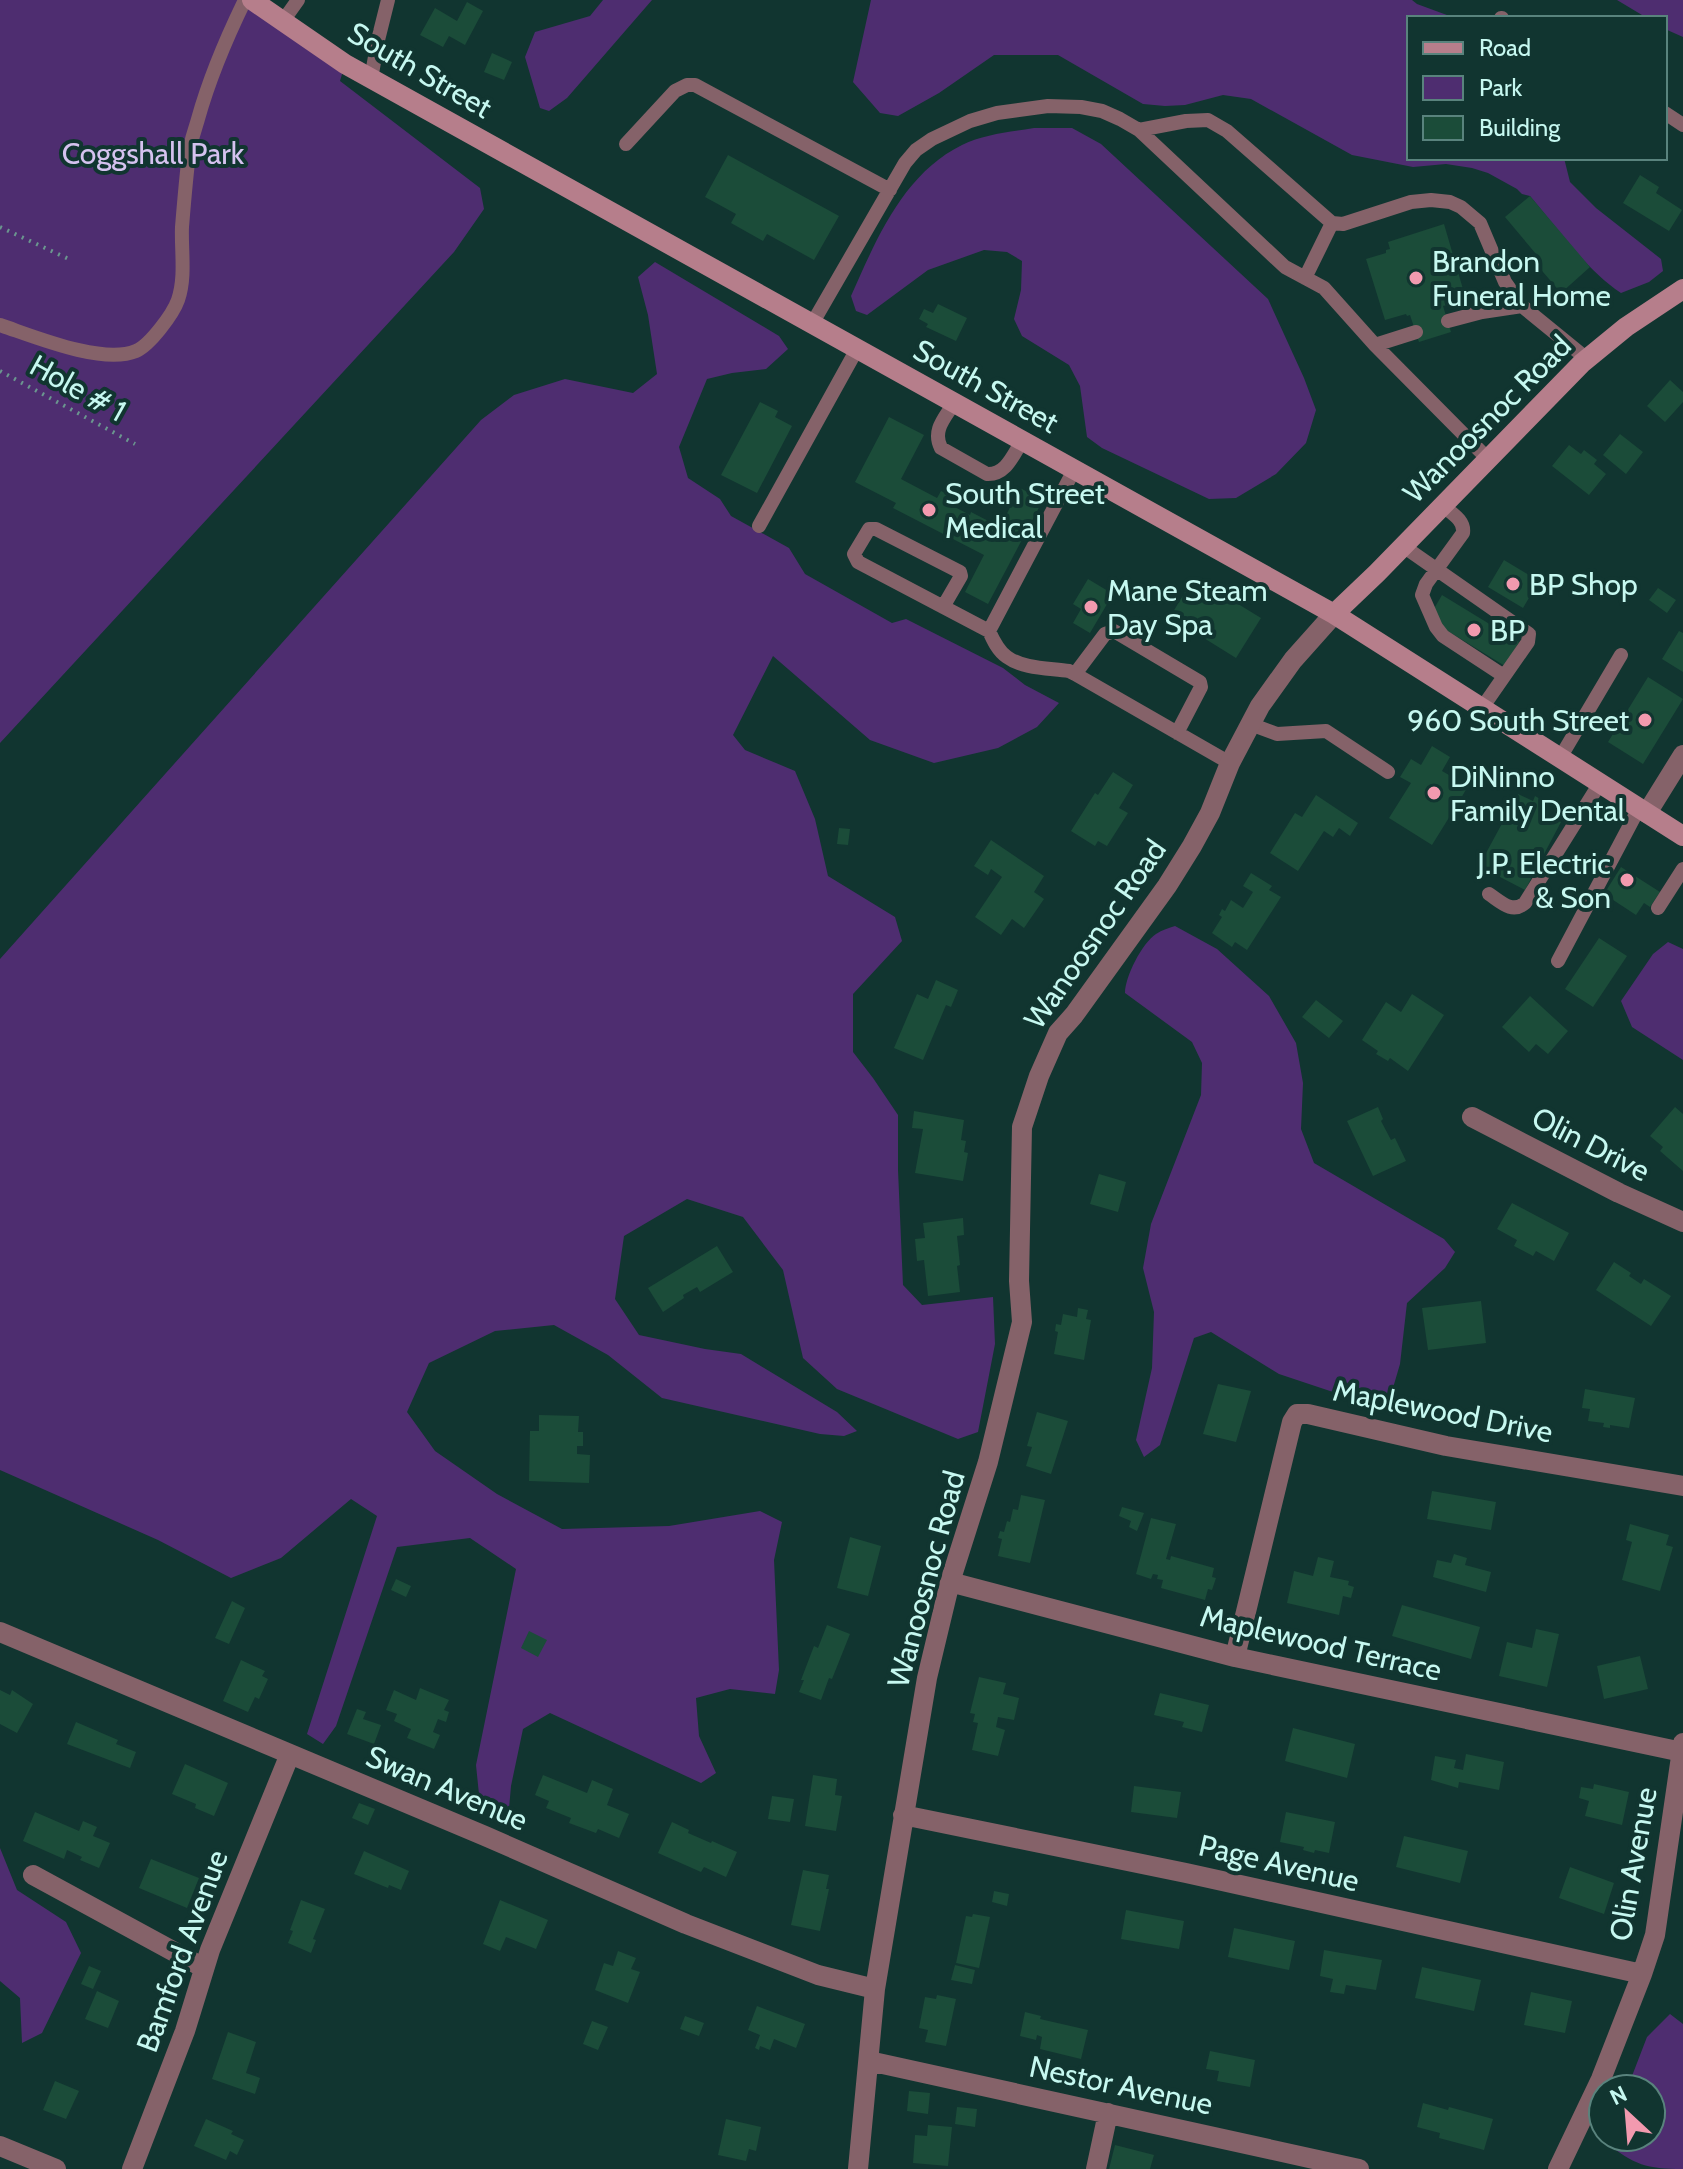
<svg xmlns="http://www.w3.org/2000/svg" width="1683" height="2169" font-family="Cabin,sans-serif">
<style>
.green{fill:#4e2d70}
.building{fill:#1b4c39}
.lines{fill:none;stroke-linecap:round;stroke-linejoin:round}
.path{stroke:#6b968f;stroke-width:4;stroke-dasharray:2 6;stroke-linecap:butt}
.service{stroke:#856269;stroke-width:14}
.minor{stroke:#856269;stroke-width:20}
.secondary{stroke:#b67e8b;stroke-width:20}
.poi-dot{fill:#f29aaf;stroke:#113530;stroke-width:3}
.labels{text-anchor:middle;dominant-baseline:central;stroke-width:8;stroke-linejoin:round;paint-order:stroke}
.street-label{font-size:30px;fill:#c6f8f0;stroke:#113530}
.park-label{font-size:30px;fill:#d5c2ef;stroke:#113530}
.poi-label{font-size:30px;fill:#c6f8f0;stroke:#113530;text-anchor:start}
</style>
<rect width="100%" height="100%" fill="#113530"/>
<path class="green" d="M0 0H252L345 64 340 81 480 188 484 209 454 252 0 743Z
M603 0H652L567 98 549 111 540 108 525 57 535 32 590 16Z
M871 0H1412L1417 4 1455 18H1409V158H1564L1570 182 1596 208 1661 259 1663 271 1649 282 1621 293C1585 269 1558 229 1530 196L1522 194 1517 189 1488 173 1472 168 1446 164 1413 167 1352 155 1251 99 1223 95 1185 105 1165 106 1143 104 1058 55H994L939 93 898 116 880 113 853 82Z
M1617 0H1683V37L1665 29V18H1647Z
M1034 128H1072L1101 144 1268 299 1304 378 1316 410 1306 443 1276 474 1236 498 1209 499 1102 448 1087 437 1080 386 1069 365 1022 336 1014 319 1021 290 1022 261 1007 252 984 250 928 270 867 315 856 311 851 296C876 240 903 174 962 145 984 134 1009 132 1034 128Z
M655 262 779 336 788 349 766 369 732 373 707 379 679 447 688 478 720 499 731 516 789 548 805 574 892 623 906 619 1003 668 1025 685 1059 703 1037 727 998 748 934 763 870 740 773 656 733 735 745 750 795 771 815 819 828 876 895 917 902 941 853 994V1052L873 1078 898 1115V1170L903 1285 922 1305 993 1297 995 1344 978 1432 958 1439 837 1389 803 1358 783 1270 743 1217 687 1199 624 1236 615 1299 639 1335 705 1349 741 1354 837 1412 857 1431 844 1436 820 1434 662 1398 608 1355 554 1325 495 1331 429 1363 407 1412 435 1451 497 1494 562 1529 669 1526 760 1511 782 1522 774 1560 779 1670 775 1694 730 1689 696 1698 699 1736 716 1773 701 1783 550 1713 523 1729 511 1786 508 1820 481 1814 476 1765 516 1569 470 1538 397 1547 336 1726 323 1744 307 1734 377 1516 351 1499 281 1558 231 1578 158 1540 0 1470V959L481 420 514 395 565 379 633 393 657 374 648 315 638 277Z
M1175 926 1217 949 1269 996 1296 1043 1303 1083 1301 1129 1314 1163 1444 1239 1455 1252 1445 1268 1407 1303 1400 1364 1390 1398 1369 1404 1279 1374 1211 1332 1194 1338 1160 1445 1144 1457 1136 1440 1152 1368 1154 1312 1143 1268 1151 1224 1201 1095 1202 1063 1192 1042 1125 993C1125 977 1142 943 1156 934 1162 930 1169 928 1175 926Z
M1668 942 1683 949V1060L1632 1027 1621 1001 1653 954Z
M0 1848 17 1890 66 1922 81 1953 42 2033 22 2043 20 1998 0 1981Z
M1670 2014 1683 2024V2169C1646 2169 1635 2165 1605 2142L1608 2137H1651V2089H1627L1647 2037Z"/>
<path class="building" d="M467 2 483 11 465 45 449 36 443 47 420 35 435 8 457 21Z
M492 53 512 62 504 80 484 72Z
M728 155 839 216 814 260 767 234 763 241 731 223 736 214 705 197Z
M1640 175 1659 187 1656 193 1682 210 1669 231 1623 203Z
M1530 196 1590 267 1561 293 1531 258 1536 254 1505 217Z
M1444 224 1465 296 1446 302 1447 305 1443 306 1451 332 1419 342 1410 315 1407 316 1406 314 1385 320 1366 259 1386 253V250L1390 249 1388 242Z
M938 304 967 318 956 341 926 327 928 324 919 319 924 309 933 313Z
M1670 380 1683 392V402L1665 422 1647 406Z
M760 402 778 411 775 417 792 426 757 493 721 475Z
M889 417 924 435 901 479 937 498 941 491 951 496 947 503 970 515 971 512 1000 527 1020 488 1043 500 988 604 965 592 984 555 893 508 896 503 855 482Z
M1620 434 1643 452 1626 474 1603 455Z
M1569 445 1581 454 1584 450 1597 460 1594 464 1606 474 1589 495 1552 466Z
M1504 560 1539 581 1523 608 1488 587Z
M1194 577 1261 618 1236 658 1170 617Z
M1088 579 1113 594 1090 633 1073 623 1081 609 1073 604Z
M1658 588 1676 600 1667 613 1649 600Z
M1442 595 1519 642 1505 666 1428 619Z
M1679 631 1683 633V672L1662 659Z
M1648 677 1683 699 1643 764 1608 742Z
M1432 746 1450 757 1442 771 1468 786 1460 800 1465 803 1455 820 1450 816 1432 845 1389 818 1411 783 1400 777 1411 759 1421 765Z
M1113 772 1133 785 1119 808 1128 813 1107 846 1098 841 1095 846 1071 831 1095 793 1098 795Z
M1518 794 1533 801 1535 796 1549 804 1544 813 1561 822 1525 890 1479 866Z
M1316 795 1358 823 1350 836 1339 828 1333 837 1324 831 1298 871 1270 853 1295 813 1302 817Z
M839 828 850 829 848 845 837 844Z
M991 840 1044 876 1034 892 1044 899 1024 928 1012 919 1001 935 975 917 1002 877 991 869 988 875 974 866Z
M1621 867 1660 892 1650 907 1644 903 1636 915 1604 894Z
M1251 873 1272 886 1269 890 1281 897 1247 950 1235 942 1232 947 1212 933 1222 917 1219 915 1222 909 1225 911 1231 900 1243 908 1253 892 1243 886Z
M1599 938 1627 956 1593 1007 1565 989Z
M936 980 958 990 951 1007 946 1005 923 1060 894 1048 917 994 928 999Z
M1412 994 1444 1015 1408 1071 1390 1058 1388 1061 1376 1054 1378 1051 1362 1040 1386 1002 1401 1012Z
M1530 996 1568 1031 1548 1054 1536 1044 1529 1052 1502 1027Z
M1316 1000 1343 1021 1329 1038 1302 1017Z
M1378 1107 1383 1119 1381 1121 1391 1140 1395 1138 1406 1161 1373 1176 1347 1121Z
M1675 1107 1683 1114V1171L1660 1151 1663 1147 1650 1136Z
M914 1111 964 1120 961 1140 966 1141 964 1152 968 1153 963 1181 915 1173 923 1129 912 1128Z
M1099 1174 1126 1182 1118 1212 1090 1204Z
M1512 1203 1569 1233 1554 1261 1536 1251 1533 1256 1514 1246 1517 1240 1497 1229Z
M963 1218 964 1235 957 1236 960 1265 957 1266 960 1292 928 1296 924 1260 917 1261 915 1239 925 1238 923 1223Z
M717 1246 733 1272 700 1292 697 1287 683 1295 684 1298 663 1312 648 1288Z
M1614 1262 1631 1273 1629 1276 1641 1284 1644 1279 1671 1296 1651 1326 1596 1290Z
M1481 1301 1486 1343 1428 1350 1422 1308Z
M1078 1308 1088 1310 1086 1319 1091 1320 1084 1360 1054 1354 1058 1332 1055 1331 1056 1324 1061 1325 1063 1314 1077 1317Z
M1218 1384 1251 1391 1236 1442 1203 1434Z
M1585 1389 1635 1398 1629 1428 1610 1425V1428L1603 1427 1604 1423 1588 1421 1590 1409 1582 1408Z
M1037 1412 1068 1421 1051 1474 1026 1466 1032 1447 1027 1446Z
M539 1415 579 1416 578 1432H583V1446H577V1454L590 1455 589 1483 529 1481 530 1431H539Z
M1432 1491 1496 1502 1491 1530 1427 1519Z
M1021 1495 1045 1500 1030 1563 998 1556 1002 1539 998 1538 1000 1531 1004 1532 1007 1521 1010 1522 1013 1509 1018 1510Z
M1122 1507 1144 1513 1137 1531 1129 1527 1131 1521 1119 1516Z
M1151 1518 1176 1524 1166 1559 1170 1560 1171 1556 1214 1568 1212 1577 1216 1578 1212 1590 1208 1589 1205 1600 1161 1588 1163 1580 1157 1579 1158 1575 1153 1574 1151 1579 1136 1574Z
M1630 1524 1669 1535 1666 1545 1673 1547 1660 1591 1622 1580 1632 1542 1626 1540Z
M850 1537 881 1546 868 1596 837 1588Z
M1454 1554 1467 1558 1465 1565 1491 1572 1486 1592 1433 1577 1437 1560 1451 1563Z
M1318 1557 1334 1561 1330 1577 1349 1581 1348 1585 1354 1587 1351 1598 1343 1596 1339 1615 1287 1603 1294 1571 1313 1576Z
M396 1579 411 1586 406 1597 391 1590Z
M232 1601 245 1608 229 1644 215 1638Z
M1402 1605 1480 1627 1471 1659 1392 1636Z
M827 1625 850 1634 832 1679 829 1678 821 1700 799 1692 804 1680H801L814 1646 818 1648Z
M1536 1629 1559 1634 1547 1687 1499 1676 1507 1642 1532 1648Z
M529 1631 547 1640 538 1657 521 1648Z
M1640 1656 1648 1689 1604 1699 1597 1666Z
M241 1660 265 1671 262 1676 268 1679 259 1699 255 1697 248 1712 223 1701Z
M979 1677 1006 1683 1003 1694 1019 1698 1014 1720 998 1717 996 1727 1005 1730 998 1756 972 1750 978 1723 973 1722 975 1714 970 1713Z
M420 1688 449 1700 444 1710 449 1712 446 1722 438 1719 433 1732 440 1735 434 1749 407 1738 411 1729 394 1721 397 1714 386 1710 394 1690 416 1700Z
M0 1690 10 1695 12 1690 33 1704 17 1733 0 1724Z
M1160 1693 1209 1705 1202 1732 1182 1727 1184 1722 1154 1715Z
M357 1709 366 1712 363 1719 381 1725 374 1744 347 1734Z
M76 1722 118 1740 116 1744 136 1752 130 1768 67 1744Z
M1293 1728 1355 1744 1347 1778 1285 1761Z
M1466 1754 1504 1762 1499 1790 1459 1782 1458 1788 1431 1780 1435 1756 1456 1760 1454 1768 1463 1770Z
M185 1764 228 1783 214 1816 195 1808 196 1804 172 1794Z
M543 1775 587 1793 592 1780 613 1789 607 1805 629 1814 619 1838 598 1829 596 1833 569 1823 571 1818 546 1808 549 1801 535 1795Z
M813 1775 837 1779 835 1795 842 1796 836 1831 805 1826Z
M1594 1784 1629 1792 1622 1825 1585 1816 1589 1801 1579 1798 1581 1787 1593 1789Z
M1134 1786 1181 1792 1177 1818 1131 1812Z
M772 1796 794 1799 790 1822 768 1819Z
M359 1803 375 1809 368 1825 352 1818Z
M35 1812 79 1831 83 1821 97 1827 93 1836 110 1843 99 1868 80 1860 82 1857 67 1850 64 1859 23 1841Z
M1286 1812 1335 1822 1329 1853 1315 1850 1314 1853 1303 1850 1304 1847 1280 1842Z
M672 1822 689 1830 688 1833 711 1843 712 1841 737 1852 726 1877 704 1867 701 1872 658 1853Z
M1404 1836 1468 1851 1460 1883 1396 1867Z
M364 1851 409 1871 401 1890 389 1885 388 1888 354 1874Z
M151 1859 199 1878 187 1908 139 1888Z
M1570 1867 1614 1883 1604 1914 1559 1898Z
M803 1870 829 1875 826 1889H829L820 1931 791 1925Z
M994 1891 1009 1894 1007 1906 992 1902Z
M301 1900 325 1909 313 1939 316 1940 311 1953 288 1943 293 1931 290 1930Z
M500 1900 548 1920 536 1949 506 1937 500 1951 483 1944Z
M1126 1910 1184 1921 1179 1949 1121 1939Z
M973 1914 990 1917 979 1968 956 1963 966 1916 972 1917Z
M1234 1928 1295 1941 1289 1970 1228 1957Z
M1324 1950 1382 1960 1376 1990 1346 1985 1344 1994 1330 1992 1333 1979 1320 1976Z
M618 1951 636 1958 631 1969 640 1972 628 2003 595 1990 604 1963 613 1966Z
M955 1965 975 1970 972 1984 951 1980Z
M89 1966 101 1971 93 1989 81 1984Z
M1422 1967 1481 1980 1474 2011 1415 1998Z
M97 1991 119 2001 108 2028 85 2019Z
M1531 1992 1572 2001 1565 2033 1524 2025Z
M937 1995 956 1999 946 2046 925 2042 928 2030 919 2028 925 1997 936 1999Z
M757 2006 805 2024 796 2048 774 2039 770 2050 760 2046 759 2050 755 2048 760 2035 748 2030Z
M1025 2012 1041 2016 1040 2019 1088 2030 1081 2059 1040 2049 1042 2037 1037 2035 1036 2040 1020 2036Z
M685 2016 704 2023 699 2036 680 2029Z
M592 2021 608 2027 598 2050 583 2044Z
M228 2032 256 2042 246 2073 260 2078 255 2094 212 2079Z
M1210 2051 1255 2060 1250 2087 1217 2081 1219 2071 1206 2069Z
M55 2081 79 2091 66 2119 43 2110Z
M909 2091 930 2093 928 2114 907 2111Z
M1423 2103 1448 2110 1449 2107 1493 2119 1484 2150 1439 2138 1440 2133 1417 2127Z
M957 2107 977 2109 975 2127 955 2124Z
M206 2119 233 2131 231 2134 244 2140 237 2155 230 2151 226 2160 194 2146Z
M726 2119 761 2127 756 2151 749 2149 746 2161 718 2155Z
M928 2125 952 2127 948 2166 913 2163 915 2135 927 2136Z
M1115 2145 1154 2155 1150 2169H1109Z"/>
<g class="lines">
<path class="path" d="M0 227 71 260
M0 371 135 444"/>
<path class="service" d="M1501 18H1502
M283 21 298 0
M371 79 378 40 388 0
M1665 113 1683 125
M1139 130 1186 121 1208 120 1227 131 1332 223 1343 224 1411 202 1431 200 1450 202 1461 207 1480 223 1505 282 1522 306 1587 359
M626 144 675 91 687 85H695L890 190
M1305 278 1332 223
M1448 321 1482 312 1522 306
M812 324 905 163 916 150 932 139 970 121 997 113 1048 106 1081 107 1102 111 1120 119 1139 130 1285 267 1324 288 1375 345 1488 459
M0 325C33 336 102 365 136 351 150 345 173 314 178 300 186 277 181 250 182 227 184 203 186 178 189 154 190 142 195 130 198 119 210 76 226 39 245 0
M1375 345 1416 332
M954 403C945 418 932 430 941 448L987 474C1006 475 1013 455 1022 441
M1443 506C1451 513 1465 520 1463 533L1426 584 1422 595 1436 627 1443 636 1504 676
M759 526 857 349
M1403 546 1529 634 1528 642 1482 708
M943 607 961 576 960 572 876 529H869L854 554 858 562 989 631 1074 470
M989 631C993 640 998 651 1007 657 1023 669 1050 668 1069 671L1075 674 1230 763
M1075 674 1105 634 1114 631 1200 682 1201 687 1177 733
M1250 724 1277 734 1326 731 1388 772
M1560 758 1621 655
M1489 894C1501 902 1512 914 1525 903L1600 783
M1658 908 1683 869
M1558 961 1639 808"/>
<path class="minor" d="M1647 813 1683 755
M1472 1117 1619 1193 1683 1222
M950 1582 1235 1657 1682 1752
M0 1632 485 1836 686 1924 818 1975 875 1989
M1235 1657 1292 1422 1297 1414H1308L1446 1446 1683 1486
M903 1815 1186 1873 1642 1974
M33 1875 204 1968
M869 2061 1359 2169
M0 2146 56 2169
M132 2169 185 2031 210 1950 290 1754
M858 2169 875 1989 927 1678 950 1582 988 1462 1022 1322 1019 1281 1022 1127 1039 1076 1058 1033 1074 1015 1167 886 1192 846 1210 813 1230 763 1260 706 1293 660 1334 614
M1096 2169 1108 2113
M1558 2169 1601 2079 1642 1974 1655 1935 1683 1743"/>
<path class="secondary" d="M252 0 345 64 1334 614 1683 836
M1334 614 1377 573 1582 363 1626 327 1683 289"/>
</g>
<g class="poi-dot">
<circle cx="1416" cy="278" r="8"/>
<circle cx="929" cy="510" r="8"/>
<circle cx="1513" cy="584" r="8"/>
<circle cx="1091" cy="607" r="8"/>
<circle cx="1474" cy="630" r="8"/>
<circle cx="1645" cy="720" r="8"/>
<circle cx="1434" cy="793" r="8"/>
<circle cx="1627" cy="880" r="8"/>
</g>
<g class="labels">
<g class="street-label">
<text transform="translate(420 70) rotate(30)">South Street</text>
<text transform="translate(986 386) rotate(29)">South Street</text>
<text transform="translate(78 388) rotate(29)">Hole # 1</text>
<text transform="translate(1487 419) rotate(-45)">Wanoosnoc Road</text>
<text transform="translate(1095 934) rotate(-55)">Wanoosnoc Road</text>
<text transform="translate(1591 1144) rotate(27)">Olin Drive</text>
<text transform="translate(1443 1411) rotate(11)">Maplewood Drive</text>
<text transform="translate(926 1579) rotate(-75)">Wanoosnoc Road</text>
<text transform="translate(1321 1643) rotate(13)">Maplewood Terrace</text>
<text transform="translate(447 1788) rotate(23)">Swan Avenue</text>
<text transform="translate(1279 1863) rotate(13)">Page Avenue</text>
<text transform="translate(1633 1864) rotate(-80)">Olin Avenue</text>
<text transform="translate(182 1951) rotate(-70)">Bamford Avenue</text>
<text transform="translate(1121 2085) rotate(12)">Nestor Avenue</text>
</g>
<g class="park-label">
<text x="153" y="153">Coggshall Park</text>
</g>
<g class="poi-label">
<text x="1432" y="261">Brandon<tspan x="1432" dy="34">Funeral Home</tspan></text>
<text x="945" y="493">South Street<tspan x="945" dy="34">Medical</tspan></text>
<text x="1529" y="584">BP Shop</text>
<text x="1107" y="590">Mane Steam<tspan x="1107" dy="34">Day Spa</tspan></text>
<text x="1490" y="630">BP</text>
<text x="1629" y="720" text-anchor="end">960 South Street</text>
<text x="1450" y="776">DiNinno<tspan x="1450" dy="34">Family Dental</tspan></text>
<text x="1611" y="863" text-anchor="end">J.P. Electric<tspan x="1611" dy="34">&amp; Son</tspan></text>
</g>
</g>
<rect x="1407" y="16" width="260" height="144" fill="#113530" stroke="#59837d" stroke-width="2"/>
<rect x="1423" y="42" width="40" height="12" fill="#b67e8b" stroke="#59837d" stroke-width="2"/>
<text x="1479" y="56" font-size="24" fill="#c6f8f0">Road</text>
<rect x="1423" y="76" width="40" height="24" fill="#4e2d70" stroke="#59837d" stroke-width="2"/>
<text x="1479" y="96" font-size="24" fill="#c6f8f0">Park</text>
<rect x="1423" y="116" width="40" height="24" fill="#1b4c39" stroke="#59837d" stroke-width="2"/>
<text x="1479" y="136" font-size="24" fill="#c6f8f0">Building</text>
<g transform="translate(1627 2113) rotate(334)"><circle r="38" fill="#113530" stroke="#59837d" stroke-width="2"/>
<path d="M0-6L14 30L0 20L-14 30Z" fill="#f29aaf"/>
<text y="-12" font-size="22" font-weight="bold" text-anchor="middle" fill="#c6f8f0">N</text>
</g>
</svg>
